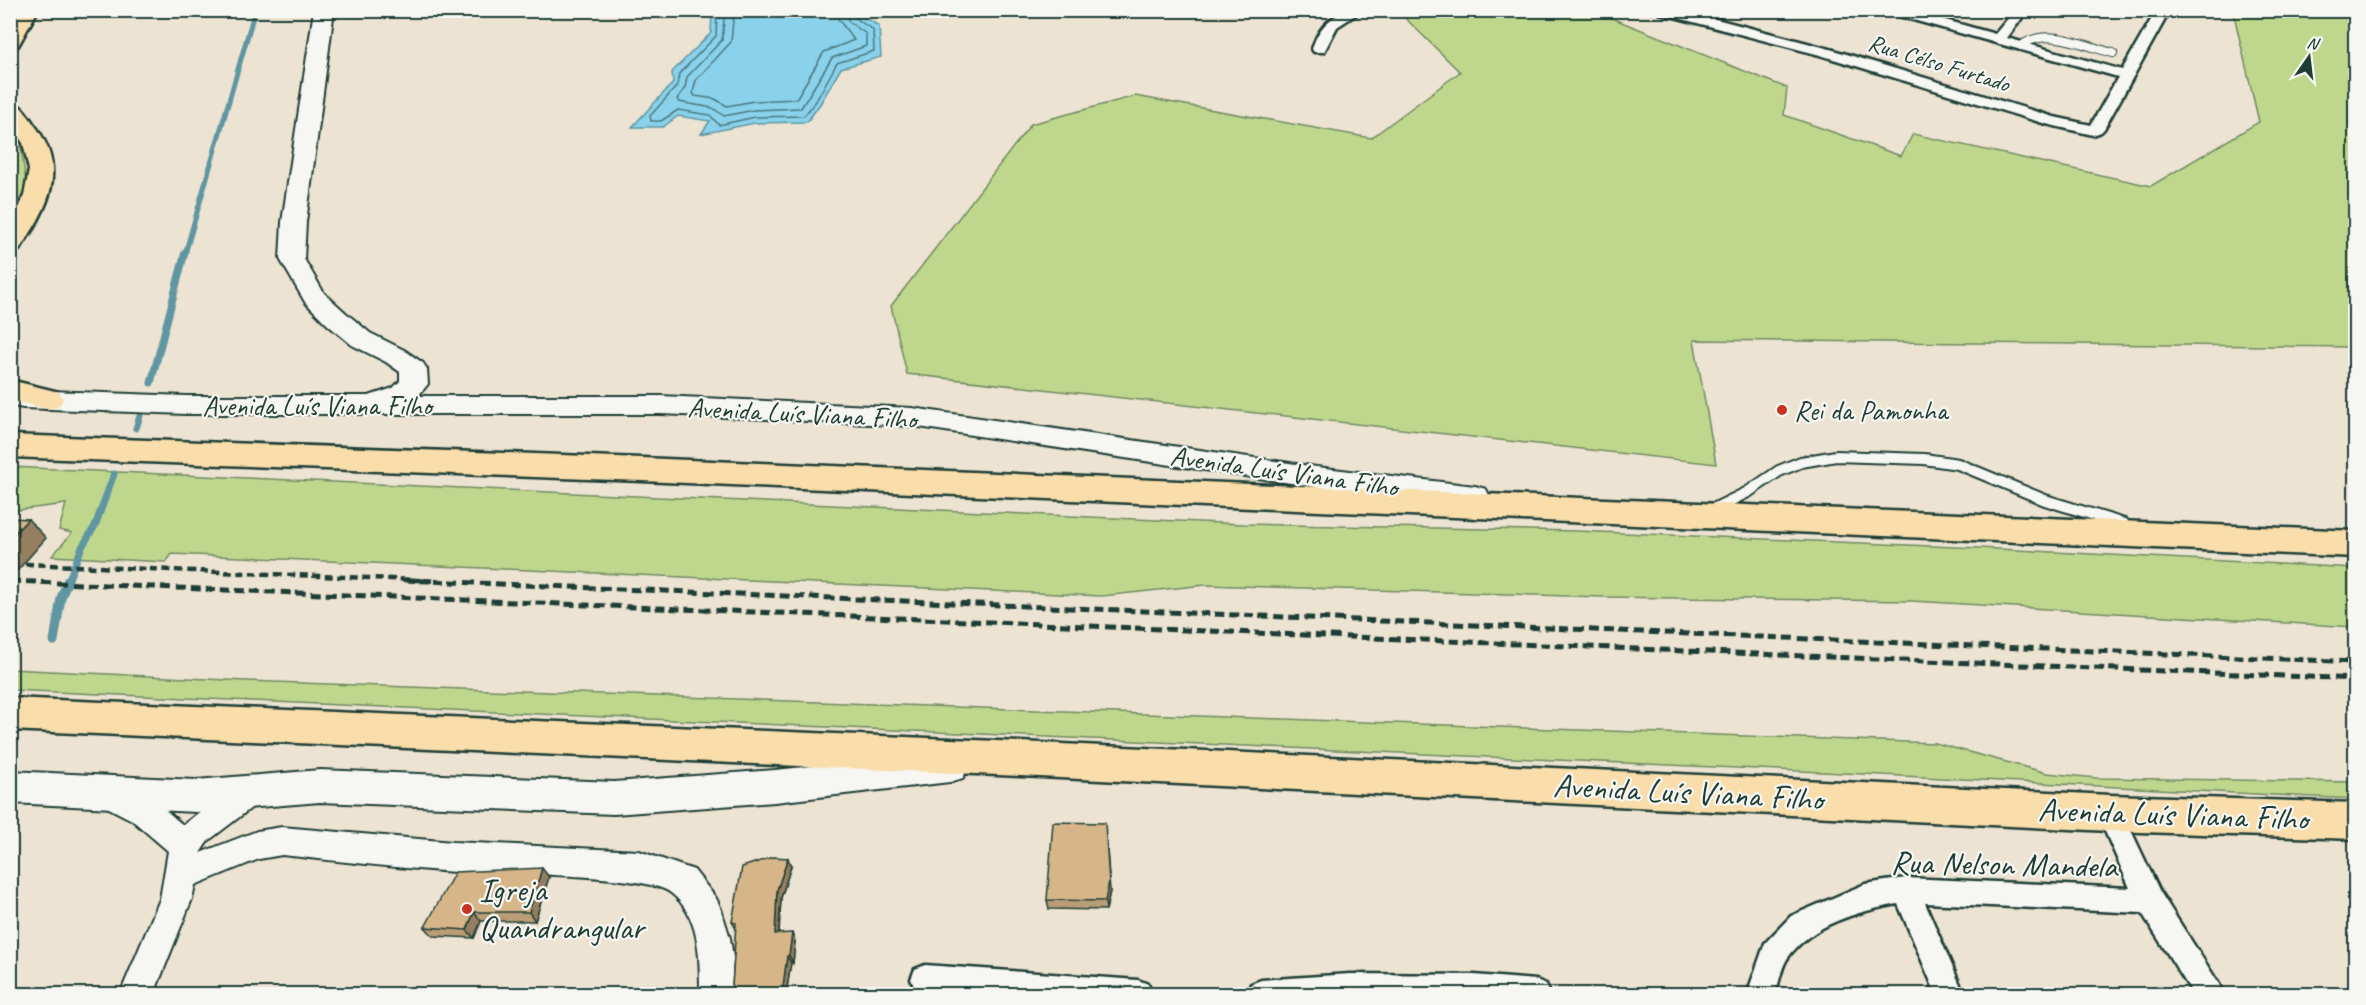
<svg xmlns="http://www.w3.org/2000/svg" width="2366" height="1005" font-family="Caveat,sans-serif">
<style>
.green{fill:#bfd78d;stroke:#6f8a60;stroke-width:1.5}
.water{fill:#8ad1eb;stroke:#5f96a2;stroke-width:1.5}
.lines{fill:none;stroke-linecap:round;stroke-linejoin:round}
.shore{stroke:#4a787d;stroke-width:1.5}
.stream-far2{stroke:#5f96a2;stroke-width:5}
.stream-far1{stroke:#5f96a2;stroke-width:7}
.stream{stroke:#5f96a2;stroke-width:9}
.service-far1-casing{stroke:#1f3d34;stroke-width:10}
.service-casing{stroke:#1f3d34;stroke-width:14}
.minor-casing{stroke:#1f3d34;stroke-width:5}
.tertiary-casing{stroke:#1f3d34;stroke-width:4}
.secondary-casing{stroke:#1f3d34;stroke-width:4}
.primary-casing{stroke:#1f3d34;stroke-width:5}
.trunk-casing{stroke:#1f3d34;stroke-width:5}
.service-far1{stroke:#f6f6f2;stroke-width:8}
.service{stroke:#f6f6f2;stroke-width:10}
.minor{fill:#f6f6f2;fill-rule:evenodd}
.tertiary{fill:#f6f6f2;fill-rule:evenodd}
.secondary{fill:#f6f6f2;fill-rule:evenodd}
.primary{fill:#f9ddab;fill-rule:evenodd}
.trunk{fill:#f9ddab;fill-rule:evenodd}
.rail-far1{stroke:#1f3d34;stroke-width:4.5;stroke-dasharray:8 4.5;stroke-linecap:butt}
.rail{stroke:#1f3d34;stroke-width:5;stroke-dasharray:10 5;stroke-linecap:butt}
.wall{fill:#b89d76;stroke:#1f3d34;stroke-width:1.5}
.shaded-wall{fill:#967f60;stroke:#1f3d34;stroke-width:1.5}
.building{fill:#d6b689;stroke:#1f3d34;stroke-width:1.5}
.poi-dot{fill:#c8321e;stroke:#f6f6f2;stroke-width:2}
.labels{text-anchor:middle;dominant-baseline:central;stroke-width:4.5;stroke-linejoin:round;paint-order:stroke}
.far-street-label{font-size:24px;fill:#1f3d34;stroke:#f6f6f2}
.street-label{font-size:28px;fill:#1f3d34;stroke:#f6f6f2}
.poi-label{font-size:28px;fill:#1f3d34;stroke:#f6f6f2;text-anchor:start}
.near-street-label{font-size:33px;fill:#1f3d34;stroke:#f6f6f2}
.near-poi-label{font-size:33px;fill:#1f3d34;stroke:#f6f6f2;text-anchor:start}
</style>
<rect width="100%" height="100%" fill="#ece3d2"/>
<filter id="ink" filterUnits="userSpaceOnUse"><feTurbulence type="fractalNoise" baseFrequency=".0167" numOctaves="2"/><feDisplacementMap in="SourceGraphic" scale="12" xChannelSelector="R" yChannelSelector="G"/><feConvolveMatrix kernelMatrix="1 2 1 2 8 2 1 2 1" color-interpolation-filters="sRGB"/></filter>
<g filter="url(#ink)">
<path class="green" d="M1410 11H1594L1787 88 1784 115 1901 156 1913 134 2151 186 2259 122 2233 11H2355V347L1694 340 1716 464 907 374 891 306 1031 124 1135 96 1371 138 1460 72 1400 13Z
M10 129 21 148 27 189 11 226C11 211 19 200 16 184L11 181Z
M11 467 1243 524 1576 531 1978 548 2355 568V627L1912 601 1604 597 1205 585 1102 596 172 554 166 562 52 556 72 533 59 530 66 504 11 511Z
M10 669 246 681 1935 743 2047 773 2096 778 2355 782V799L1823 772 11 690Z"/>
<path class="water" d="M712 11H854L879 26 881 57 841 68 820 104 807 122 755 123 701 134 710 121 678 116 663 127H632L673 83 672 72 711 33Z"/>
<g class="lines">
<path class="shore" d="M717 10 716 36 679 74 677 86 650 116 651 121H661L678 110 710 115 719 125 755 117 804 116 816 101 837 63 874 51 873 30 855 18 853 10
M725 10 722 40 687 77 685 88 677 99 679 102 713 108 724 116 754 110 801 108 832 58 866 46V34L849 22 845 10
M734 10 731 42 696 80 693 93 695 96 715 99 727 106 754 101 796 99 824 52 854 40 839 20 836 10"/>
<path class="stream-far2" d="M185 254 255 10"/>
<path class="stream-far1" d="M151 383 185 252
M136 428 140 416
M68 581 82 547 95 526 114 474"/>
<path class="stream" d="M54 641 61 598 68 580"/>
<g class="service-far1-casing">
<path id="service-far1" d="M2021 46C2046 26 2085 46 2113 53"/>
</g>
<g class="service-casing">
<path id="service" d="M1711 510 1748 492 1779 471 1801 462 1836 456 1924 459 1958 464 2045 500 2124 524"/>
</g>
<g class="minor-casing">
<path id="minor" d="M1346 10H1363L1337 27 1324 52H1314L1312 49C1318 29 1327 20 1346 10Z
M1658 10H1682L1830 49 2054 117 2091 125 2118 77 1888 13 1887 10H1910L1995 34 2015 10H2028L2007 38 2122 70 2156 11 2163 10 2168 14 2104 129 2101 132 2093 135 2046 124 1820 55 1659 13Z
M2110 802 2119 805 2160 892 2219 984 2223 994H2193L2142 913 1925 903 1964 994H1936L1898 904C1859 911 1811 924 1787 959 1781 968 1779 984 1775 994H1747L1765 943 1791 916 1865 884 1906 878 2130 888 2097 813 2101 805Z
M925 965 1138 980 1148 984 1152 994 925 993 915 989 911 979 915 969Z
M1350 974 1474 975 1536 980 1546 984 1550 994H1247L1251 984 1261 980Z"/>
</g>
<g class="tertiary-casing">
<path id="tertiary" d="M248 779 259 782 263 792 259 802 208 841 200 853 257 831 282 827 453 842 639 851 682 866 694 870 716 898 721 909 730 938 735 970 734 994H700C700 961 701 916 671 893 647 873 494 874 455 872 397 868 339 861 282 855L259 859 195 885 192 899 154 994H120L160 899 168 851 132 820 101 804 97 794 101 784C128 775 163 808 183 825L237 782Z"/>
</g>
<g class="secondary-casing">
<path id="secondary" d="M314 10H334L306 222 304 259 324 293 346 313 370 333 404 350 423 363 427 369 428 384 418 396H661L912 408 1317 467 1475 486 1486 489 1490 497 1486 505 1475 508 1317 487 912 426 661 414H186L23 408 13 406 10 397 13 392 23 390 186 396H369L393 388 400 381V372L386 362 352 345 328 325 305 302 280 259 282 222Z
M950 752 963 756 968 767 963 778 950 782 775 802 614 814 320 802 196 812 10 803V771L196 780 320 770 614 782 775 770Z"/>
</g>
<g class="primary-casing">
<path id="primary" d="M17 10H38L18 46 10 47V22Z
M10 101C21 104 27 114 33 123 69 169 49 207 19 250L10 252V222L24 196 29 170 23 143 10 125Z
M10 380 59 392 63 399 59 406 48 409 10 400Z"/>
</g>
<g class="trunk-casing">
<path id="trunk" d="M10 435 642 458 2356 531V557L642 481 10 457Z
M10 698 1020 742 2110 795 2356 803V839L2110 831 1020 776 10 730Z"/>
</g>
<use href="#service-far1" class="service-far1"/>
<use href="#service" class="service"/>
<use href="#minor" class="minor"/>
<use href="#tertiary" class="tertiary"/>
<use href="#secondary" class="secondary"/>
<use href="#primary" class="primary"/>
<use href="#trunk" class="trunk"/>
<path class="rail-far1" d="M25 564 441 581
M11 581H22"/>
<path class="rail" d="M405 580 2356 662
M11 581 2356 679"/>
</g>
<path class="wall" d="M791 866 781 898 779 934 795 941 793 963H791L786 994H722L732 987 736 929 732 922Z
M549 877 535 921H481L474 938 433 936 425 927Z
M1110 891 1106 910 1049 909 1047 900Z"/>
<path class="shaded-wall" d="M28 519 46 538 10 579V538Z
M1106 833 1110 891 1106 910 1105 901Z
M788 858 791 866 781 898 778 941 775 934 777 890Z
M542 868 549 877 535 921 529 912Z
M474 912 481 921 474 938 467 930Z
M792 933 795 941 793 963 789 955Z
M787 956 791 963 786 994H782Z"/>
<path class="building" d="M10 518 28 519 10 538Z
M1053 822 1105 823 1109 882 1105 901 1047 900Z
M773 857 788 858 777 890 775 934 792 933 789 955 787 956 782 994H722L723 989 732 987 736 923 732 922 742 867Z
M542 868 529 912H474L467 930 425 927 455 872Z"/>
</g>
<g class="poi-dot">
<circle cx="1782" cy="410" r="6"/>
<circle cx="467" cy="909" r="6"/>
</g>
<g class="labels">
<g class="far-street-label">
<text transform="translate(1939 63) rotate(17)">Rua Célso Furtado</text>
</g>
<g class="street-label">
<text x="317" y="405">Avenida Luís Viana Filho</text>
<text transform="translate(802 413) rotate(3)">Avenida Luís Viana Filho</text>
<text transform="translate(1284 471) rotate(8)">Avenida Luís Viana Filho</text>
</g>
<g class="poi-label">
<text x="1794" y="410">Rei da Pamonha</text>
</g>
<g class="near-street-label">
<text transform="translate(1688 792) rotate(3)">Avenida Luís Viana Filho</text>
<text transform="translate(2173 814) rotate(2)">Avenida Luís Viana Filho</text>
<text transform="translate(2004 864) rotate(1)">Rua Nelson Mandela</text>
</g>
<g class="near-poi-label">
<text x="479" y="890">Igreja<tspan x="479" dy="38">Quandrangular</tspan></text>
</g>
</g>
<rect width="2366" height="1005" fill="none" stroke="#f6f6f2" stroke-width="36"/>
<rect x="18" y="18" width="2330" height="969" fill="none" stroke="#1f3d34" stroke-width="2" filter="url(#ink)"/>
<g transform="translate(2309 57) rotate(14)" stroke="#f6f6f2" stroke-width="4.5" paint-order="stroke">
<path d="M0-4.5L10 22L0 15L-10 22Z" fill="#1f3d34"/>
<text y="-9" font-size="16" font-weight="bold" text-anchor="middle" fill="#1f3d34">N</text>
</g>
</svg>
